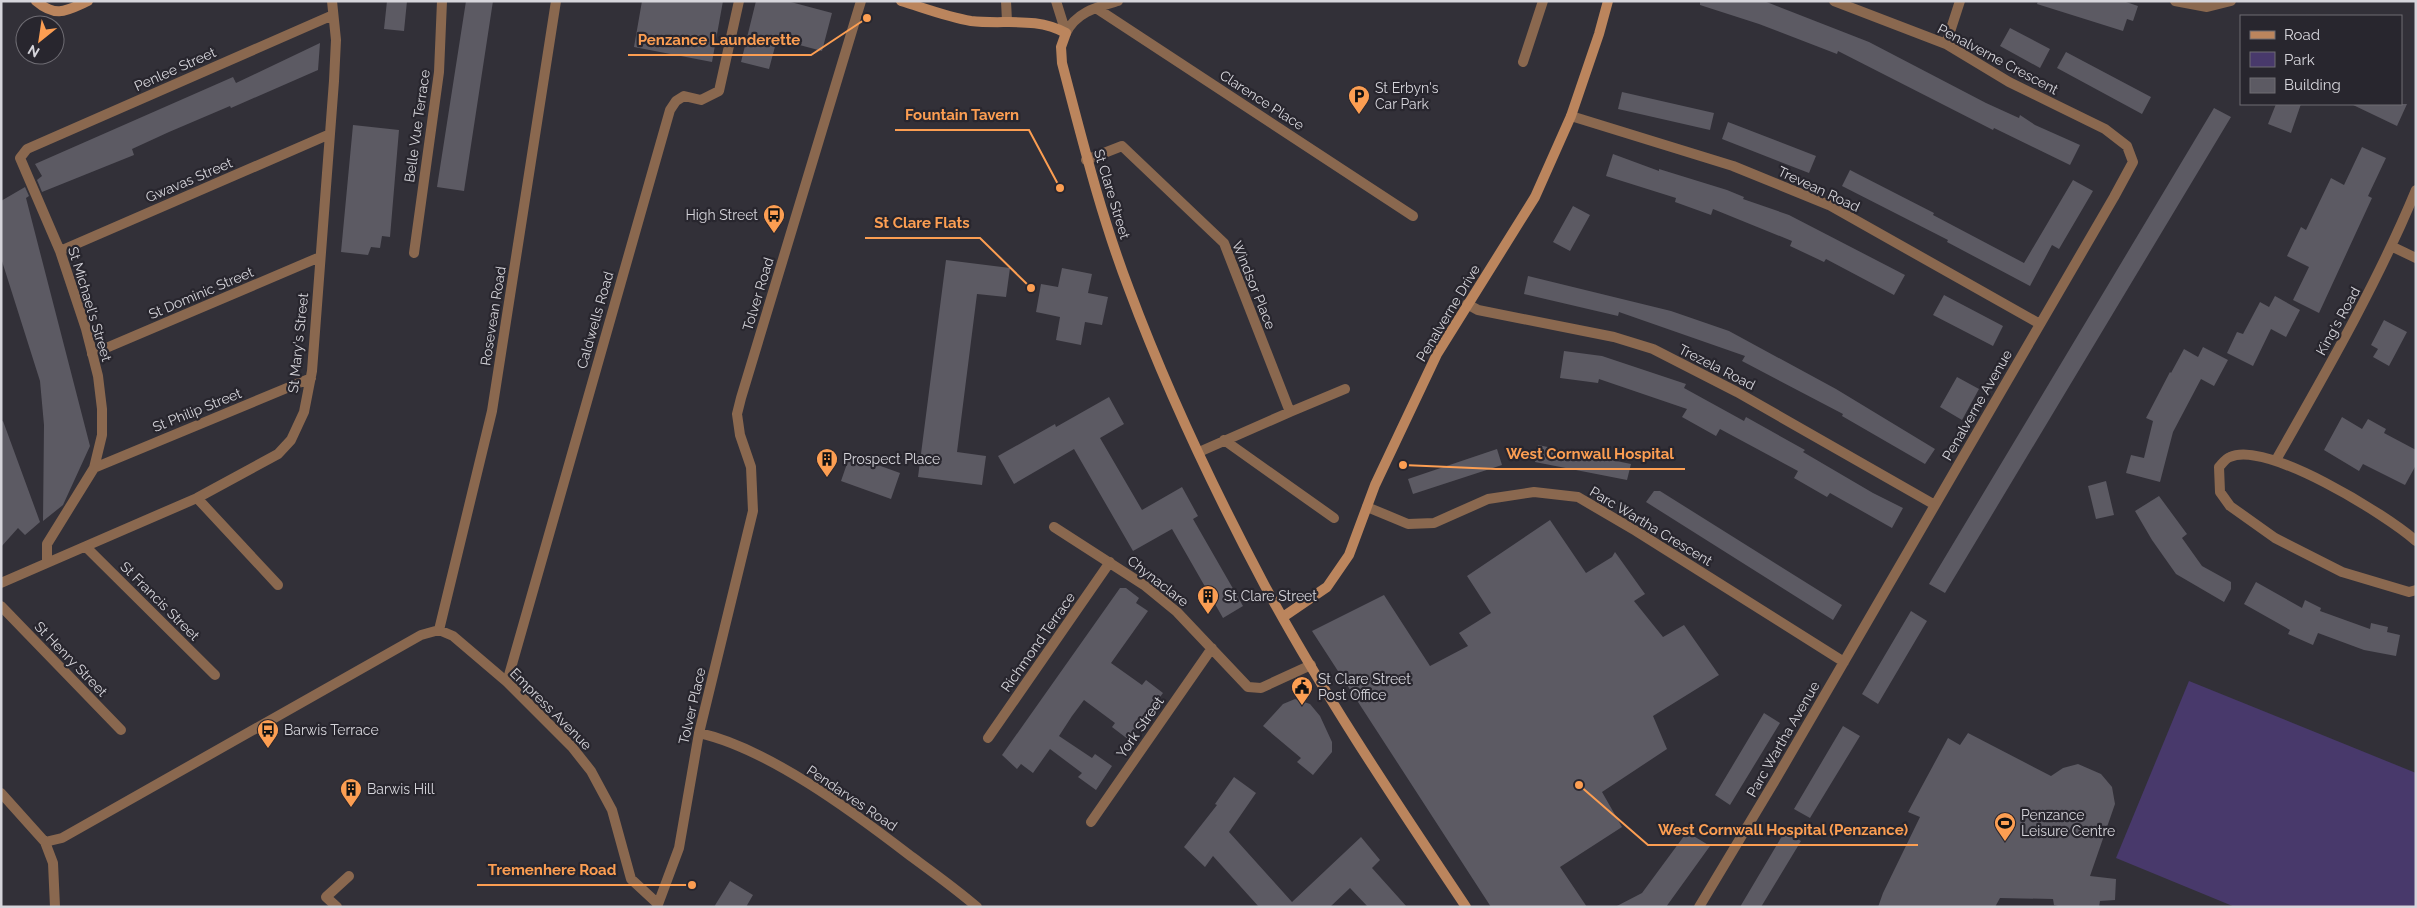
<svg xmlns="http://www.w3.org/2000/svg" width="2417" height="908" font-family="Raleway,sans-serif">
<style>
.park{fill:#48396b}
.building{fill:#5c5a63}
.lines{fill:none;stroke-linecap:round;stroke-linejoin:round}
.street{stroke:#8a684f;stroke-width:10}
.secondary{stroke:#bb855d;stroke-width:10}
.labels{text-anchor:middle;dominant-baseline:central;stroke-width:4.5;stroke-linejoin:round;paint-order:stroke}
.street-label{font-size:14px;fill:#d6d5db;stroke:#28262e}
.poi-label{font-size:14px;fill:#d6d5db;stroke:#28262e;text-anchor:start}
.leader{fill:none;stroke:#fc9e52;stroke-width:2}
.callout-dot{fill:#fc9e52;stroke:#28262e;stroke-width:2}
.callout-label{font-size:15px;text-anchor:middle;font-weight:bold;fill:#fc9e52;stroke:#28262e;stroke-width:4.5;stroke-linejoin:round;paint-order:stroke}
</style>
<rect width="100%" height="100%" fill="#323038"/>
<path class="park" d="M2189 681 2416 773V907H2235L2116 858Z"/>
<path class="building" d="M387 1H407L404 31 384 29Z
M466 1H493L464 191 437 187Z
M642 1H723L712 62 634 47Z
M756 1H787L832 13 822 51 777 39 769 69 741 62Z
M1700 1H1764L1869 42 1986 103 2019 118 2020 115 2035 125 2080 145 2070 165 1994 128 1993 130 1838 51 1837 54 1759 24 1700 5Z
M2038 1H2123L2138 6 2133 21 2127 19 2123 31 2037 4Z
M2010 28 2050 49 2040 68 2000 46Z
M320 43 318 70 231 108 230 106 169 132 132 149 134 155 42 192 37 180 42 176 35 164 233 77 236 83Z
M2066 52 2151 97 2142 114 2057 68Z
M1622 92 1714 113 1710 130 1618 109Z
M2276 104H2301L2291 133 2268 124Z
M2351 104H2407L2397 126Z
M2214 108 2231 117 1945 593 1929 584Z
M1728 122 1816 156 1809 173 1722 139Z
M353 125 399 130 390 237 382 236 380 248 371 247 368 255 341 252Z
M2362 147 2386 158 2368 196 2372 198 2319 313 2293 300 2309 267 2287 256 2301 227 2306 230 2331 178 2344 185Z
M1613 154 1659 171V169L1727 190 1744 197 1743 199 1789 215 1905 275 1894 295 1826 259 1824 262 1790 246 1792 241 1713 209 1711 215 1675 202 1676 198 1606 176Z
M1850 170 1934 213 1933 215 2024 263 2073 180 2093 191 2059 249 2052 245 2030 286 1947 242 1948 240 1842 186Z
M25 187 29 196 26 198 90 446 63 505 43 521 44 425 40 381 1 258V201Z
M1573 206 1590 215 1570 251 1553 242Z
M946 260 1010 268 1006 297 977 294 957 452 986 456 982 485 918 477Z
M1062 268 1092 274 1088 293 1108 297 1102 325 1085 322 1081 345 1056 340 1060 317 1036 312 1041 284 1058 287Z
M1528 276 1671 311 1729 331 1836 389 1935 449 1925 464 1842 416 1843 414 1742 361 1745 356 1619 312 1618 316 1524 294Z
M1944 295 2003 326 1993 346 1933 315Z
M2275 296 2300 310 2286 337 2271 329 2253 366 2227 353 2237 332 2243 334 2260 302 2269 307Z
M2384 320 2407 332 2389 366 2373 357 2378 349 2371 345Z
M2203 347 2228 360 2214 386 2201 379 2173 432 2160 482 2126 473 2131 455 2144 458 2153 421 2146 418 2170 372 2171 373 2184 349 2198 357Z
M1564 351 1602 356 1686 384 1684 388 1744 421 1746 417 1805 450 1803 452 1873 493 1903 508 1892 528 1830 493 1827 497 1794 478 1798 471 1720 429 1716 436 1682 417 1687 409 1599 379 1598 383 1560 378Z
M1957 377 1979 389 1962 420 1940 407Z
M1109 397 1124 424 1100 438 1142 510 1182 487 1198 516 1193 519 1243 606 1223 618 1172 529 1133 551 1074 449 1014 484 998 456 1055 424 1056 427Z
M2342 417 2362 429 2368 419 2386 429 2384 433 2416 450V465L2405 485 2363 464 2359 471 2324 450Z
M3 421 40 522 25 535 18 528 1 547V422Z
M1538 445 1631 464 1627 480 1535 462Z
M1497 449 1502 465 1413 494 1408 479Z
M850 455 900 473 891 499 841 481Z
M2106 481 2114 515 2096 519 2088 486Z
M1654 491H1660L1842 605 1833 620 1646 502Z
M2159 496 2187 534 2182 538 2202 566 2231 582V589L2224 602 2176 574 2152 540 2135 511Z
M1550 520 1586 573 1612 557 1615 552 1645 594 1634 601 1663 637 1684 625 1719 675 1653 716 1667 749 1602 792 1622 827 1560 867 1587 907H1491L1312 631 1384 595 1430 666 1468 646 1459 633 1491 613 1467 576Z
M2256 582 2302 608 2305 600 2321 608 2320 611 2370 629 2371 623 2388 627 2387 632 2400 635 2396 656 2364 650 2318 633 2313 645 2288 634 2290 630 2244 604Z
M1120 588H1126L1139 598 1136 603 1148 611 1111 663 1142 685 1146 680 1163 693 1129 740 1112 727 1115 723 1084 700 1072 716 1059 736 1092 758 1095 754 1112 766 1096 790 1078 777 1082 773 1050 749 1033 773 1021 764 1017 769 1002 755Z
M1911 611 1927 621 1878 704 1862 694Z
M1295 699 1310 704 1320 716 1332 742V752L1313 775 1297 762 1301 758 1263 726 1283 704Z
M1764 713 1780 723 1730 805 1715 795Z
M1843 726 1860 736 1810 818 1794 809Z
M1968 733 2051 776 2063 768 2078 764 2101 774 2112 787 2115 804 2090 876 2116 879 2115 900 2100 901 2099 907H2062L2054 905 2053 899 2000 898 1995 907H1878L1883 893 1920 817 1908 812 1948 738 1960 745Z
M1234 777 1256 793 1229 832 1292 902 1361 837 1380 860 1372 868 1407 907H1368L1350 888 1330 907H1259L1213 856 1205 867 1184 847 1217 805 1215 804Z
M1785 831 1801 841 1761 907H1740Z
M1687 832 1710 846 1666 907H1615L1642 893Z
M730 881 753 895 746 907H714Z"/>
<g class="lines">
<path class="street" d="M1006 1 1007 21
M1056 1 1066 33
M2175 1 2207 7 2231 1
M1096 8 1413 216
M1066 33C1076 12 1097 7 1118 1
M1946 44 1960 1
M1523 62 1543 1
M1571 116 1733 166 1829 205 2040 324
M1086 160 1122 146 1224 243 1290 412 1199 452
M2393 247 2416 258
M60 251 330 134
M414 253 439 72 442 1
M1467 304 1478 310 1614 337 1653 349 1737 392 1935 505
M92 354 320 257
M1290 412 1345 389
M1224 440 1334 518
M2276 460C2326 372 2377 284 2416 190
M94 468 311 378
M197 498 278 585
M1367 507 1408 524 1434 523 1488 499 1534 492 1578 497 1636 531 1844 662
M1054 527 1144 585 1177 612 1248 687 1261 688 1311 665
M2416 541C2387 515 2266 440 2230 457 2226 458 2222 464 2219 467L2220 492 2230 506 2275 538 2342 572 2409 592 2416 590
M86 547 215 675
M47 563 197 498 278 454 291 440 304 412 312 371 334 81 336 40 332 1
M1 583 47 563V544L94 468 102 435V409L98 376 86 329 60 251 20 158 27 149 333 15
M1 606 121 730
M439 630 492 411 556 1
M439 630 453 636 507 682 572 747 591 771 612 810 631 879 658 904
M507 682 670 110 676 101 684 96 701 100 719 91 739 1
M699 733C767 748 852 811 908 854 931 871 955 888 977 907
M988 738 1110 562
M1 793 45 842 53 863 55 907
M1091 822 1212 648
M45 842 62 838 421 635 439 630
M337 907 326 897 349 876
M657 907 679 848 699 733 753 511 751 467 740 435 737 414 741 398 861 1
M1699 907 1777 777 2114 197 2133 162 2127 146 2105 129 2009 82 1946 44 1834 1"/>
<path class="secondary" d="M36 1C56 18 66 11 88 1
M901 1C924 8 947 17 971 21 1004 25 1035 16 1066 33L1061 47 1062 63C1082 139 1101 216 1129 289 1167 391 1214 490 1265 586 1325 697 1396 802 1466 907
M1283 617 1327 587 1349 555 1375 485 1437 354 1535 197 1571 116 1599 34 1608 1"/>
</g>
<defs>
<g id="parking-pin" transform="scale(1.125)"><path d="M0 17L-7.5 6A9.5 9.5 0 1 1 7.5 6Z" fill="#fc9e52" stroke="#28262e"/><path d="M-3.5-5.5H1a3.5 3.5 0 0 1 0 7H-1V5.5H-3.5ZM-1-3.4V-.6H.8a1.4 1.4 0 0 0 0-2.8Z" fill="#111"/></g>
<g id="bus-pin" transform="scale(1.125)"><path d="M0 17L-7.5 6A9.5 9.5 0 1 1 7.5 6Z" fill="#fc9e52" stroke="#28262e"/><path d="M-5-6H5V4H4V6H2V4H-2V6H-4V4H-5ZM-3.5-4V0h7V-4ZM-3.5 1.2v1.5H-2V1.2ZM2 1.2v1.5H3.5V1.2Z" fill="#111"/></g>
<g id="building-pin" transform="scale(1.125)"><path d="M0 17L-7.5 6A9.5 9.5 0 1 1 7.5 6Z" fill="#fc9e52" stroke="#28262e"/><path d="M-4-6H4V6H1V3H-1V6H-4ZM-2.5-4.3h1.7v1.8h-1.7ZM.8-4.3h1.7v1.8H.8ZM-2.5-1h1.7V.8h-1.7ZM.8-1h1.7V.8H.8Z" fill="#111"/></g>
<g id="civic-pin" transform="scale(1.125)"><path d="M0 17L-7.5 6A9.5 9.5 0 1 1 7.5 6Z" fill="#fc9e52" stroke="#28262e"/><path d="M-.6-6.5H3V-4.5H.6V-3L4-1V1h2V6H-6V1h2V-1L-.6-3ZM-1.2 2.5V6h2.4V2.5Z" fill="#111"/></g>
<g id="stadium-pin" transform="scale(1.125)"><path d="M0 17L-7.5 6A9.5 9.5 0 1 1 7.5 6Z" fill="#fc9e52" stroke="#28262e"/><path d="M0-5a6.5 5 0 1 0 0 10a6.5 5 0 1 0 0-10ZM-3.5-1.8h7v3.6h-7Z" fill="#111"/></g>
</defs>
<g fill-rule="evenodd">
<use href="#parking-pin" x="1359" y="96"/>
<use href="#bus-pin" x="774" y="215"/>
<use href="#building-pin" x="827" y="459"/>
<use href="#building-pin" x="1208" y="596"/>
<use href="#civic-pin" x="1302" y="687"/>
<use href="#bus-pin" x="268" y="730"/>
<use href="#building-pin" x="351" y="789"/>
<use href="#stadium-pin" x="2005" y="823"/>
</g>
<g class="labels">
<g class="street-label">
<text transform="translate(1998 59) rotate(28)">Penalverne Crescent</text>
<text transform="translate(175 69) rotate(-24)">Penlee Street</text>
<text transform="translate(1262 100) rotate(33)">Clarence Place</text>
<text transform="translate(417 126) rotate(-82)">Belle Vue Terrace</text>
<text transform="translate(189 180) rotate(-23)">Gwavas Street</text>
<text transform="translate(1819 189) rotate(25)">Trevean Road</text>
<text transform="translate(1112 194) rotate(73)">St Clare Street</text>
<text transform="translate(1254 285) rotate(68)">Windsor Place</text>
<text transform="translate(201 293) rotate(-23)">St Dominic Street</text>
<text transform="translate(758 294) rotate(-73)">Tolver Road</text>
<text transform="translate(90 304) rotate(73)">St Michael's Street</text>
<text transform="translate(1448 313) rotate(-59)">Penalverne Drive</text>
<text transform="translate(493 316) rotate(-81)">Rosevean Road</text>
<text transform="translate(595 320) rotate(-74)">Caldwells Road</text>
<text transform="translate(2338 321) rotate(-61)">King's Road</text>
<text transform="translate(298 343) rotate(-84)">St Mary's Street</text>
<text transform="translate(1717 367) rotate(27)">Trezela Road</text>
<text transform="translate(1977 405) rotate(-60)">Penalverne Avenue</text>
<text transform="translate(197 410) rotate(-22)">St Philip Street</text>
<text transform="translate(1651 526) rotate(31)">Parc Wartha Crescent</text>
<text transform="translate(1158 581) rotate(38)">Chynaclare</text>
<text transform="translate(160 601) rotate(45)">St Francis Street</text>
<text transform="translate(1038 642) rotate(-55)">Richmond Terrace</text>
<text transform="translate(71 659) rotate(46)">St Henry Street</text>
<text transform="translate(692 706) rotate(-77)">Tolver Place</text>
<text transform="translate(551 709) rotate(45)">Empress Avenue</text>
<text transform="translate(1140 727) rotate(-55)">York Street</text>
<text transform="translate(1783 739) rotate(-60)">Parc Wartha Avenue</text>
<text transform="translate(852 798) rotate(34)">Pendarves Road</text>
</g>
<g class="poi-label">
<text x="1375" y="88">St Erbyn's<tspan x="1375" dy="16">Car Park</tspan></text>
<text x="758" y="215" text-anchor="end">High Street</text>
<text x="843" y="459">Prospect Place</text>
<text x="1224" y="596">St Clare Street</text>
<text x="1318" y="679">St Clare Street<tspan x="1318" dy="16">Post Office</tspan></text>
<text x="284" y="730">Barwis Terrace</text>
<text x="367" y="789">Barwis Hill</text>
<text x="2021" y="815">Penzance<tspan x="2021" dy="16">Leisure Centre</tspan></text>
</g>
</g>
<path class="leader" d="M867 18L811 55H628M1060 188L1029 130H895M1031 288L980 238H865M1403 465L1496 469H1685M1579 785L1648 845H1918M692 885L626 885H477"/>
<g class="callout-dot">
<circle cx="867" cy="18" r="5"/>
<circle cx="1060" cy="188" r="5"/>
<circle cx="1031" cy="288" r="5"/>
<circle cx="1403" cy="465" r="5"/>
<circle cx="1579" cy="785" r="5"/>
<circle cx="692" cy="885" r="5"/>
</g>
<g class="callout-label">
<text x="719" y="45">Penzance Launderette</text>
<text x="962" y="120">Fountain Tavern</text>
<text x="922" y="228">St Clare Flats</text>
<text x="1590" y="459">West Cornwall Hospital</text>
<text x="1783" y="835">West Cornwall Hospital (Penzance)</text>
<text x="552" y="875">Tremenhere Road</text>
</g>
<rect width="2417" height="908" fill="none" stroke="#d6d5db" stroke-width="5"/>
<rect x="2240" y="15" width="162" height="90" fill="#28262e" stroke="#6e6c73"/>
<rect x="2250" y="31" width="25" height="8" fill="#bb855d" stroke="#6e6c73"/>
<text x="2284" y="40" font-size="15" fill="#d6d5db">Road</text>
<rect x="2250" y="52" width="25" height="15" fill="#48396b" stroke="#6e6c73"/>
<text x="2284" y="65" font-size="15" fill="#d6d5db">Park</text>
<rect x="2250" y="78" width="25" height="15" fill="#5c5a63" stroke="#6e6c73"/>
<text x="2284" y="90" font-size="15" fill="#d6d5db">Building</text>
<g transform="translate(40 40) rotate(210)"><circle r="24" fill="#28262e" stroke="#6e6c73"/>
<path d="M0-4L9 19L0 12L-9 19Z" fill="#fc9e52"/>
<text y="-8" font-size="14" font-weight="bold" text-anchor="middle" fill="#d6d5db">N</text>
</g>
</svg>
